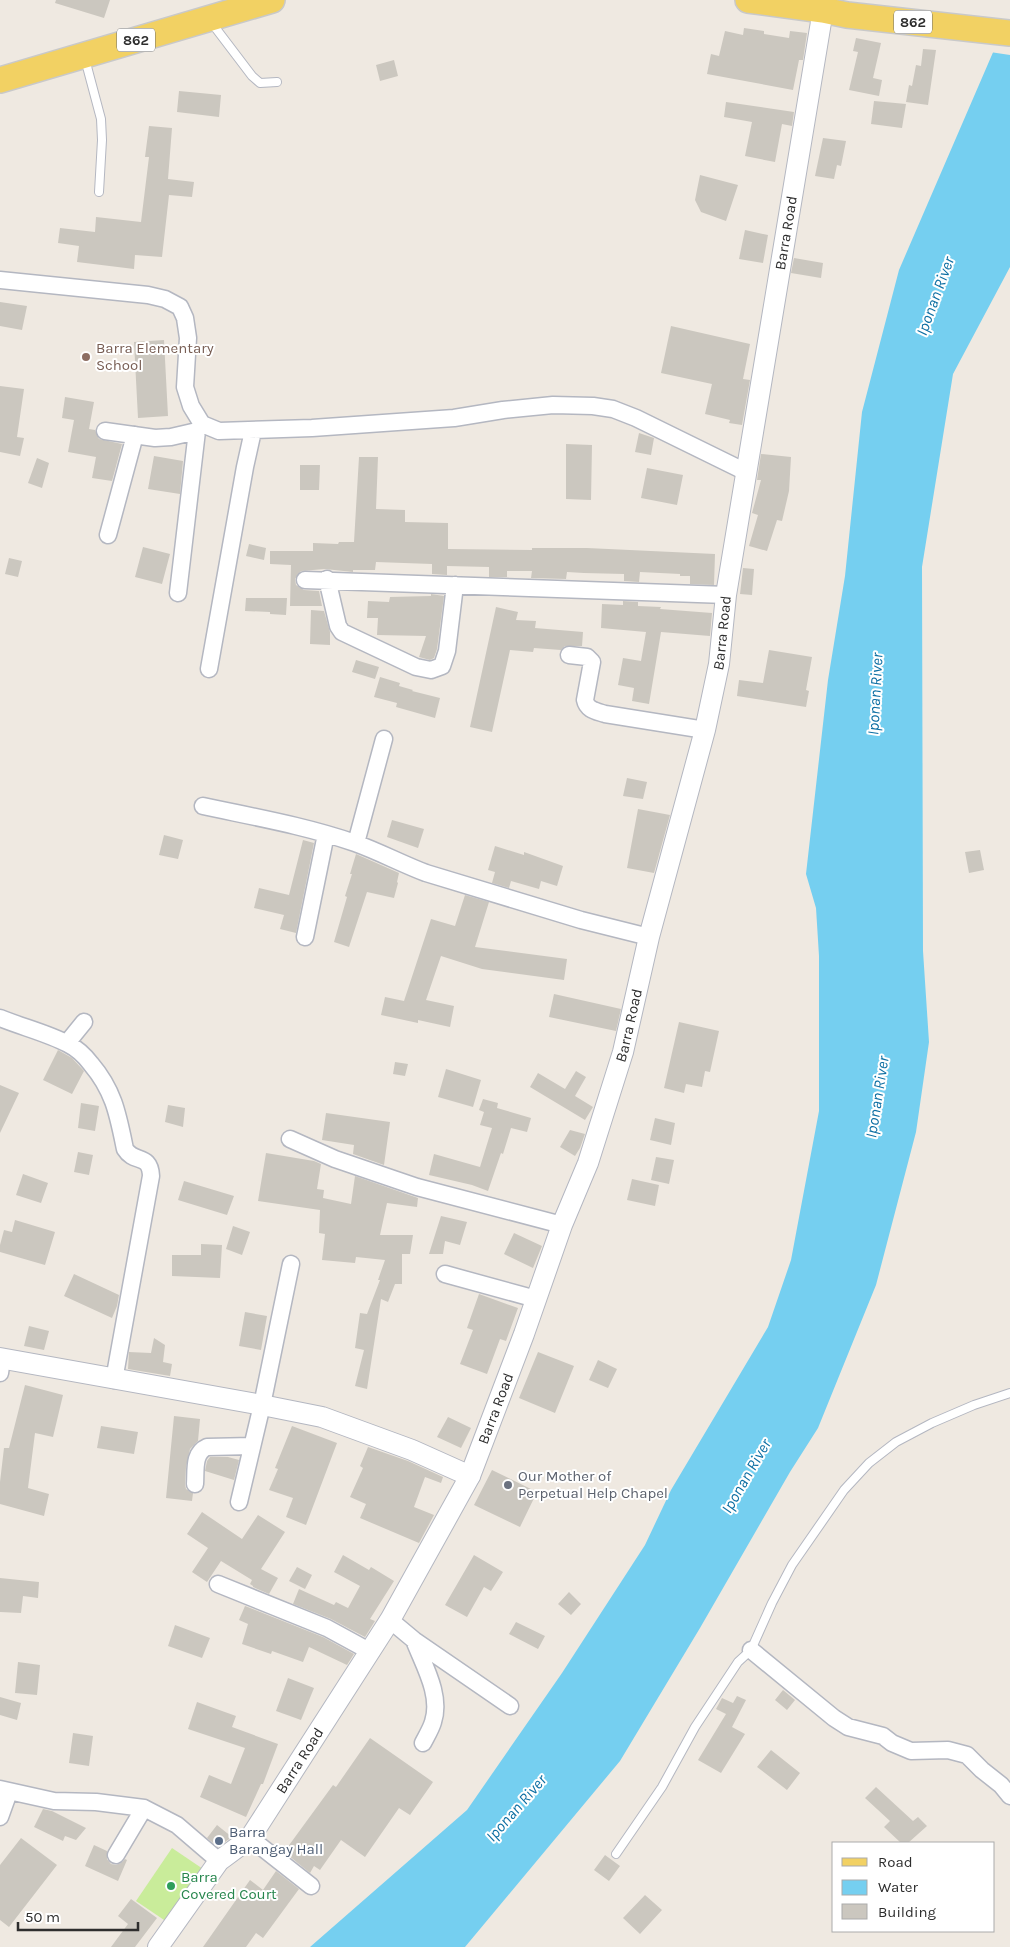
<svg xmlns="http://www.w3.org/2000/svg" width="1010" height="1947" font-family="Karla,sans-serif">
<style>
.pitch{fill:#c9ec9a}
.water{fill:#75cff0}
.pier{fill:#efe9e1}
.building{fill:#cbc7bf}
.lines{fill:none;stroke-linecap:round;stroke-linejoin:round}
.service-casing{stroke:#b4b7c1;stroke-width:10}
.minor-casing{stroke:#b4b7c1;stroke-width:19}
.tertiary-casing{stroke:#b4b7c1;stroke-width:22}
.primary-casing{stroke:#c9c9c9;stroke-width:28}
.service{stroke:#fff;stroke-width:8}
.minor{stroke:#fff;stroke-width:16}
.tertiary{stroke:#fff;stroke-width:20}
.primary{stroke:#f2d163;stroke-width:25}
.education-dot{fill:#8d6e63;stroke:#fff;stroke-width:2}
.worship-dot{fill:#6b7280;stroke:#fff;stroke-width:2}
.service-dot{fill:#5c6f8a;stroke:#fff;stroke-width:2}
.leisure-dot{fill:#2e9e5b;stroke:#fff;stroke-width:2}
.labels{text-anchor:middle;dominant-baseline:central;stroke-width:4;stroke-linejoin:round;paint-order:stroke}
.shield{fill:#fff;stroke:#6d6d6d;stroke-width:1}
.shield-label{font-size:14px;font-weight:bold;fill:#2e2e2e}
.street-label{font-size:15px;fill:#2e2e2e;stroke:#fff}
.education-label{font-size:15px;fill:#785e54;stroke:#fff;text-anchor:start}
.worship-label{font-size:15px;fill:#5b616d;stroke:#fff;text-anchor:start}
.service-label{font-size:15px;fill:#4e5e75;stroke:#fff;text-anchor:start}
.leisure-label{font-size:15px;fill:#27864d;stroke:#fff;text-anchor:start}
.water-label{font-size:16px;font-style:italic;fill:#0d6fa3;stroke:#fff}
</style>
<rect width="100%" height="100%" fill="#efe9e1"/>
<path class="pitch" d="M172 1848 206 1871 170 1924 136 1901Z"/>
<path class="water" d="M1010 13V267L953 374 922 567 923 951 929 1042 916 1132 876 1285 818 1428 790 1472 700 1628 620 1761 465 1947H310L467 1810 562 1673 645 1545 671 1490 768 1327 791 1260 819 1111V956L816 908 806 874 828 680 845 576 862 412 899 270Z"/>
<path class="pier" d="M1008 12 1010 13V55L990 52Z"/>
<path class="building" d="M56 0H110L104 18 55 3Z
M744 28 764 31V34L789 38 790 31 807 33 803 60H799L793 90 707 74 711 54 719 56 725 31 743 35Z
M856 38 881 43 873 78 882 80 879 96 849 90 858 52 853 51Z
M923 49 936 50 928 105 906 102 909 85 912 86 916 65 921 66Z
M394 60 398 76 380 81 376 65Z
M179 91 221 95 219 117 177 112Z
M874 101 906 104 902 128 871 124Z
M726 102 794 112 792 126 782 124 775 162 745 156 752 122 724 117Z
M149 126 172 128 168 179 194 182 192 197 169 195 162 257 135 255 134 269 77 262 79 246 58 243 60 228 95 232 96 217 141 222 149 157H145Z
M823 138 846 141 841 166 837 165 834 179 815 176Z
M700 175 738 185 726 221 701 212 695 200Z
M745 230 768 235 763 263 739 259Z
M794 258 823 263 821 278 791 273Z
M0 302 27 306 22 330 0 326Z
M671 326 750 344 743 379 750 380 742 425 729 423 730 420 705 414 712 384 661 373Z
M164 340 168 416 138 418 134 342Z
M0 386 24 389 17 437 24 438 20 456 0 452Z
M65 397 94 402 89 429 95 430 99 439 122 444 112 481 92 478 96 457 68 452 74 420 62 418Z
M639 433 654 438 651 455 635 452Z
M566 444 592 445 591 500 566 499Z
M761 454 791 457 789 491 782 521 777 520 767 551 749 546 758 515 752 513 761 480H757Z
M154 456 183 461 180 494 148 489Z
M359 457H378L376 509 405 510V522L448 523V549L532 550V548H587L715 554 714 585 690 584V576H680V574L640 572 639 582 624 581V574L584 573 567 572 566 579 531 578 532 571H507V577H489V567L447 566V575L432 574V564L376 562 375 570H353V572L325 569 301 571 295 579 296 585 304 590 319 591 322 606H290L291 565 270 564V551H313V543L338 544 339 542H354Z
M37 458 49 463 42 488 28 483Z
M300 465H320L319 490H300Z
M647 468 683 475 677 505 641 498Z
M249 544 266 548 264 560 246 556Z
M143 547 170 554 162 584 135 577Z
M9 558 22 561 18 577 5 574Z
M743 568 754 569 752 595 740 594Z
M431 594 444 596 437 649 434 658 430 660 419 657 426 636 377 635 378 618H367L368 601 389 602 390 597 431 596Z
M246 598H287L286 615 270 614V612L245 611Z
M623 601 638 602V606L661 607 660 609 712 613 710 636 661 632 649 704 632 701 634 688 618 685 623 658 641 661 646 632 601 628 602 604 623 605Z
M496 607 518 612 516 620 536 621 535 628 583 632 582 646H565L561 650 534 648 533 652 510 650 492 732 470 727Z
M311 610 324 611 330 632V645L310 644Z
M769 650 812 657 806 690 809 691 806 707 737 696 739 680 763 683Z
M356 660 379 667 375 679 352 672Z
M380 677 400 683 399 686 413 690 412 691 440 698 435 718 396 707 397 703 374 697Z
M627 778 647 782 643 799 623 796Z
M638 809 670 815 654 873 627 868Z
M392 820 424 829 418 848 387 837Z
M164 835 183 840 178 859 159 855Z
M303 840 314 843 296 933 280 929 284 915 254 908 259 888 289 895Z
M495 846 524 855V852L563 866 557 886 541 881 539 889 511 881 509 888 492 883 495 872 488 870Z
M980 850 984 870 969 873 965 852Z
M356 854 399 873 397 882 398 883 394 898 367 892 349 947 334 942 347 897 345 896 352 874H350Z
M465 895 489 902 475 947 567 959 564 980 482 969 441 956 426 1000 454 1006 450 1027 418 1020V1023L381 1015 385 997 404 1001 431 919 455 926Z
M554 994 621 1009 616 1031 549 1017Z
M679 1022 719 1031 710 1072 705 1071 702 1087 686 1084 684 1093 664 1088Z
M58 1050 72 1058 84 1071 72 1094 43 1080Z
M395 1062 408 1064 405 1076 393 1074Z
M446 1069 481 1080 473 1107 438 1097Z
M576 1071 586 1077 575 1096 593 1107 585 1120 530 1087 538 1073 565 1089Z
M0 1085 19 1093 0 1133Z
M483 1099 498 1103 497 1108 531 1118 527 1132 511 1128 503 1154 501 1153 488 1191 472 1185 429 1175 434 1154 480 1167 492 1128 480 1125 484 1112 479 1110Z
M81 1103 99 1106 95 1131 78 1128Z
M168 1105 185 1108 183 1127 165 1122Z
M326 1113 390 1122 384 1165 353 1154 354 1145 322 1140Z
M655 1118 675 1123 671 1145 650 1140Z
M570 1130 585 1134 580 1148 575 1156 560 1147Z
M78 1152 93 1155 89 1175 74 1172Z
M266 1153 314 1161 321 1164 317 1189 324 1190 323 1198 351 1204 355 1176 418 1198 417 1207 387 1203 380 1235H413L410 1254H402V1284H395L388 1302 381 1299 367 1389 355 1386 364 1350 355 1348 360 1313 367 1314 380 1280H378L385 1260 356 1257 355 1263 322 1260 325 1234 319 1233 320 1210 258 1201Z
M656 1157 674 1160 669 1184 651 1180Z
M23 1174 48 1183 41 1203 16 1195Z
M632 1179 659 1185 655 1206 627 1200Z
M184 1181 234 1196 227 1215 178 1200Z
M441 1216 467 1222 460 1245 445 1241 443 1254H429Z
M15 1220 55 1232 45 1265 0 1252V1245L4 1230 12 1232Z
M233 1226 250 1232 242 1255 226 1249Z
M514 1233 542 1246 533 1268 504 1254Z
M201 1244 222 1245 220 1278 172 1276V1255H201Z
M74 1274 119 1295 117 1306 112 1318 64 1296Z
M479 1294 518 1308 506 1341 500 1339 487 1374 460 1364 473 1330 467 1328Z
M245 1312 267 1316 261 1350 239 1346Z
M29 1326 49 1331 44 1350 24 1346Z
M154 1338 165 1345 163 1362 172 1364 170 1376 128 1369 129 1352 151 1353Z
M538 1352 574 1366 555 1413 519 1398Z
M598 1360 617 1369 608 1388 589 1380Z
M25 1385 63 1395 53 1437 35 1433 28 1488 49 1494 44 1516 0 1504V1482L4 1448H9Z
M174 1416 200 1419 198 1441 190 1449 186 1467 185 1484 186 1489 193 1493 192 1501 166 1498Z
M448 1417 471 1428 461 1448 437 1437Z
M101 1426 138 1432 134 1454 97 1448Z
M292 1426 337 1443 306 1525 286 1517 293 1498 269 1490 278 1469 275 1468Z
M368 1447 408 1461 443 1477 441 1483 425 1477 414 1507 434 1515 419 1543 360 1518 366 1504 350 1497 363 1468 360 1466Z
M210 1457H228L239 1460 234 1480 205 1471 207 1461Z
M492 1470 537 1492 520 1527 474 1505Z
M202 1512 242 1539 258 1515 285 1532 261 1569 278 1578 269 1594 253 1587V1586L250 1584 252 1580 221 1561 207 1582 192 1572 208 1548 187 1534Z
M343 1555 369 1570 371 1567 394 1581 370 1619 375 1621 365 1637 331 1619 293 1604 299 1589 334 1605 336 1602 348 1608 360 1586 334 1572Z
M474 1555 503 1572 491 1591 484 1587 467 1617 445 1605Z
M297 1567 312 1575 305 1589 289 1581Z
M0 1578 39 1582 38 1598 23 1596 21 1613 0 1612Z
M569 1592 581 1604 571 1615 558 1604Z
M245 1606 323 1637 354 1654 347 1665 309 1647 303 1662 272 1651 271 1654 242 1644 248 1624 239 1620Z
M516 1622 545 1636 538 1649 509 1634Z
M175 1625 210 1638 202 1658 168 1646Z
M18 1662 40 1665 37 1695 15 1693Z
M288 1678 314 1688 301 1720 276 1711Z
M783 1690 795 1700 787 1710 775 1700Z
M737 1696 746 1700 732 1727 745 1734 721 1773 698 1760 726 1714 716 1709 722 1698 733 1703Z
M0 1697 21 1703 17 1720 0 1715Z
M197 1702 236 1716 232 1727 278 1744 263 1784H261L246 1817 200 1797 209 1775 231 1784 245 1748 188 1729Z
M73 1733 93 1736 89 1766 69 1763Z
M370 1738 433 1782 410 1815 399 1808 365 1857 341 1840 320 1870 314 1866 310 1873 288 1855 291 1850 287 1848 333 1785 336 1787Z
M771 1750 800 1773 787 1790 757 1767Z
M876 1787 913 1821 918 1817 927 1826 908 1843H901L884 1827 890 1821 865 1798Z
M43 1809 52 1811 86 1828 76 1840 65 1836 63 1841 34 1827Z
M217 1825 232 1837 218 1847 207 1838Z
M21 1838 57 1865 9 1927 0 1920V1865Z
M94 1845 107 1851V1859L111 1864 116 1865 121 1863 125 1859 127 1860 118 1881 85 1866Z
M605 1855 620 1866 609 1881 594 1870Z
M276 1871 299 1889 263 1938 256 1933 246 1947H203L250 1880 263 1890Z
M645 1895 662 1910 640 1934 623 1918Z
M131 1899 157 1918 135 1947H111L128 1924 118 1916Z"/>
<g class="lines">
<g class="service-casing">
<path id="service" d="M211 22 252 76 260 83 277 82
M85 59 101 119 102 140 99 192
M616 1854 662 1787 695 1727 738 1662 751 1650 772 1603 792 1565 844 1490 869 1463 896 1442 932 1423 974 1405 1010 1393"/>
</g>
<g class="minor-casing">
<path id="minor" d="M0 280 148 295 165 299 180 307 185 318 188 338 185 387 191 406 202 424 219 431 312 428 454 418 503 410 553 405 593 406 613 409 636 418 746 472
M105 431 155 438 171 437 197 431 202 424
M108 535 135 435
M327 579 338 626 342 632 416 667 431 670 442 666 447 651 455 585
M305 580 726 595
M178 593 197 431
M569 655 587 657 592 662 585 700C587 710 596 711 605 714L705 730
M209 669 245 467 253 431
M203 806C254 817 306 826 355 843 380 852 402 864 426 873L581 920 649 937
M356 843 384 739
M305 937 326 834
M0 1018C22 1027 47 1033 68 1044 78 1049 85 1056 91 1064 114 1091 118 1115 125 1149 134 1164 150 1153 151 1176L114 1380
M67 1043 84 1022
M290 1139 335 1159 417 1187 562 1225
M445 1274 536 1299
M0 1373 2 1359
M195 1484C196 1470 193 1453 207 1447L252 1446
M239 1502 262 1405 291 1264
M218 1584 327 1628 371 1652
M390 1620 414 1640 510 1706
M414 1640C423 1664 442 1695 433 1722 431 1729 426 1737 423 1743
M751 1650 834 1718 848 1727 883 1736 892 1743 911 1751 948 1750 967 1755 982 1770 1001 1785 1010 1796
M0 1789 54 1801 96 1802 144 1808 177 1825 219 1861
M0 1817 9 1792
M250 1838 311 1886
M116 1855 144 1808"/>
</g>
<g class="tertiary-casing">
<g id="tertiary">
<path d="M0 1358 262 1405 322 1417 412 1450 470 1476"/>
<path id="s1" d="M158 1947 219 1861 250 1838 390 1620 470 1476 524 1334 562 1225 588 1163 623 1052 649 937 705 730 719 664 726 595 823 10"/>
</g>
</g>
<g class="primary-casing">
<path id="primary" d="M748 0 823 10 847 15 1010 33
M0 80 272 0"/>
</g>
<use href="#service" class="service"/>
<use href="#minor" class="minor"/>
<use href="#tertiary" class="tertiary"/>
<use href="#primary" class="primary"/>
</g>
<circle class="education-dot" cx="86" cy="357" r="5"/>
<circle class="worship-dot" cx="508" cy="1485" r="5"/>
<circle class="service-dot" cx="219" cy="1841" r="5"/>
<circle class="leisure-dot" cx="171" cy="1886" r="5"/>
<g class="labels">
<g class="shield">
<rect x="894" y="10.5" width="38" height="23" rx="4"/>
<rect x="117" y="28.5" width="38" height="23" rx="4"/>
</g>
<g class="shield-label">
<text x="913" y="22">862</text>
<text x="136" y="40">862</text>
</g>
<g class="street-label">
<text stroke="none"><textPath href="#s1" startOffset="1855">Barra Road</textPath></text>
<text stroke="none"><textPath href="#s1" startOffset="1450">Barra Road</textPath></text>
<text stroke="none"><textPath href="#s1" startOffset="1046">Barra Road</textPath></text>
<text stroke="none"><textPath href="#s1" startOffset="640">Barra Road</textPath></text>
<text stroke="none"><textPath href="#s1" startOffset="236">Barra Road</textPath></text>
</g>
<g class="education-label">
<text x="96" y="348">Barra Elementary<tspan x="96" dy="17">School</tspan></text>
</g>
<g class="worship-label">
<text x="518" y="1476">Our Mother of<tspan x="518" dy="17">Perpetual Help Chapel</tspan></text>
</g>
<g class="service-label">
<text x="229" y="1832">Barra<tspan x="229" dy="17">Barangay Hall</tspan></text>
</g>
<g class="leisure-label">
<text x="181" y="1877">Barra<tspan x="181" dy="17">Covered Court</tspan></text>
</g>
<g class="water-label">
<text transform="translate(935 296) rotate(-70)">Iponan River</text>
<text transform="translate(875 694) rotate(-87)">Iponan River</text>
<text transform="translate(877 1097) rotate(-81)">Iponan River</text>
<text transform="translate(746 1476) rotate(-60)">Iponan River</text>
<text transform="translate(516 1808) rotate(-49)">Iponan River</text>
</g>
</g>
<rect x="832" y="1842" width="162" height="90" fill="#ffffff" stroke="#ababab"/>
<rect x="842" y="1858" width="25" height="8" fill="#f2d163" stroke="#ababab"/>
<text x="878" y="1867" font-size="15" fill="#2e2e2e">Road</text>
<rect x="842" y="1880" width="25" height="15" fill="#75cff0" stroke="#ababab"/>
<text x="878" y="1892" font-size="15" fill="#2e2e2e">Water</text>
<rect x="842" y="1904" width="25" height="15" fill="#cbc7bf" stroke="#ababab"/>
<text x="878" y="1917" font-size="15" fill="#2e2e2e">Building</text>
<path d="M18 1922v8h120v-8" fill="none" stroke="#2e2e2e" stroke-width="2.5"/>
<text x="25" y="1922" font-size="15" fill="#2e2e2e" stroke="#ffffff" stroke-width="4" paint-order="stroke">50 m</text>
</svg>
